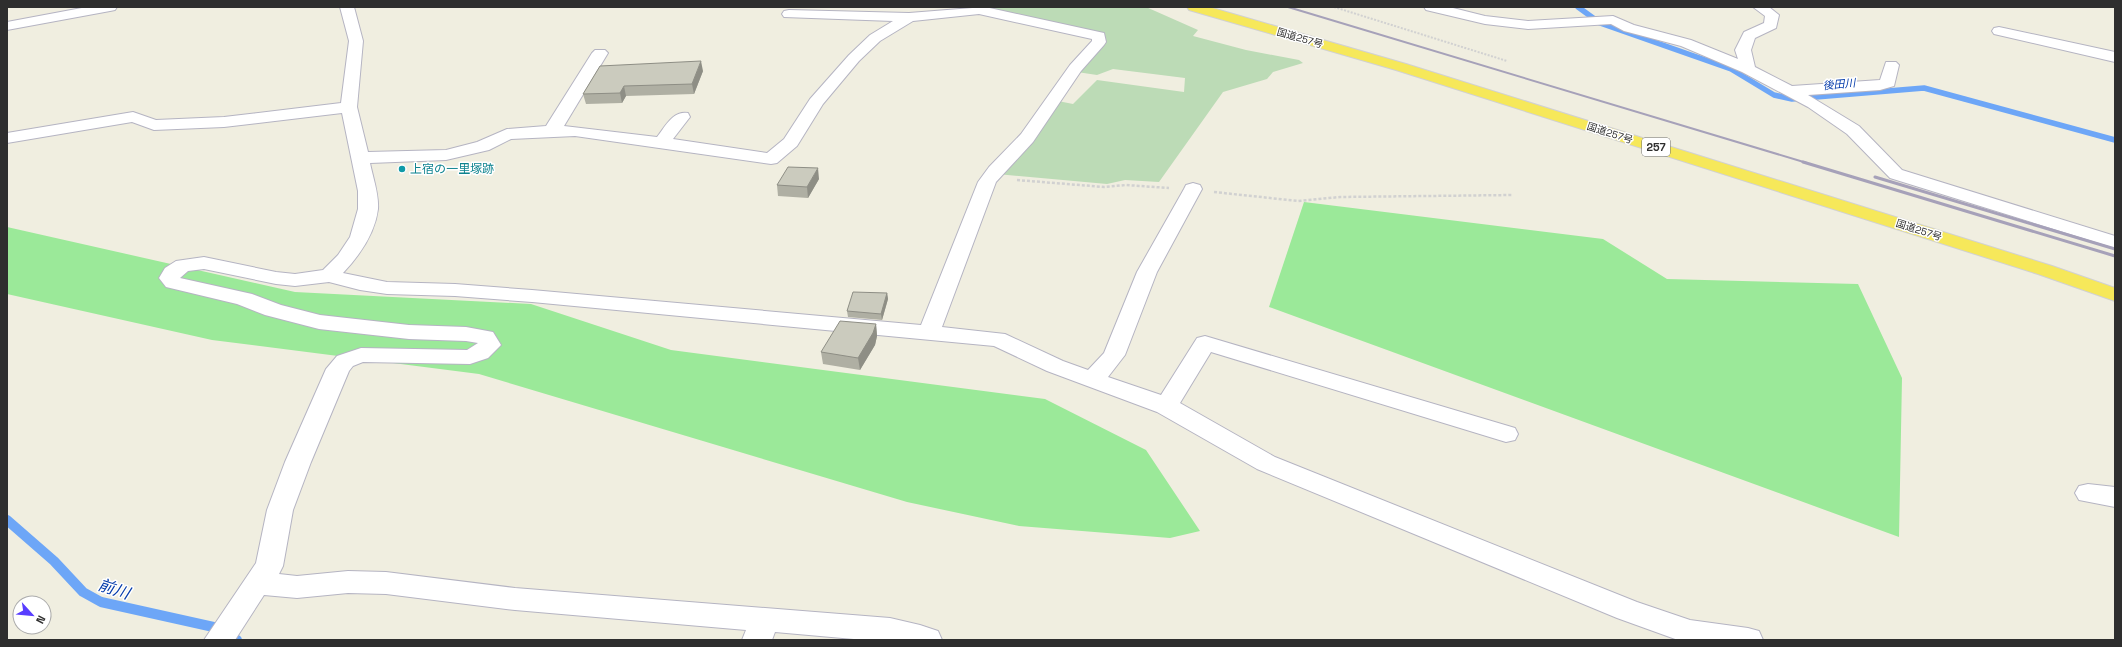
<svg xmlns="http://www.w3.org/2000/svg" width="2122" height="647" font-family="'Space Grotesk','Noto Sans JP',sans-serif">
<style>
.green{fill:#9be999}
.cemetery{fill:#bcdbb6}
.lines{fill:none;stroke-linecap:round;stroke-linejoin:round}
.stream-far1{stroke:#6da6f7;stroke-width:5.5}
.stream{stroke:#6da6f7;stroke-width:10}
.minor-casing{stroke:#b5b4c2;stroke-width:2}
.trunk-casing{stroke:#d1d1d1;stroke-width:2}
.path-far1{stroke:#d1d1d1;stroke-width:2;stroke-dasharray:2 1.5;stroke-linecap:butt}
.path{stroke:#d1d1d1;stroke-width:2.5;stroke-dasharray:3 2;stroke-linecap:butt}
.minor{fill:#fff;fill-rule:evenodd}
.trunk{fill:#f6e85a;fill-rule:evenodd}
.rail-far1{stroke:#a6a1b9;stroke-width:2}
.rail{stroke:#a6a1b9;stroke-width:3}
.wall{fill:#afafa3}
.shaded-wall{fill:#8e8e85}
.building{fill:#cbcbbe;stroke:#8e8e85}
.culture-dot{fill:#0f9aa8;stroke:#fff;stroke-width:1.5}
.labels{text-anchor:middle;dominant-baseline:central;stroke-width:3;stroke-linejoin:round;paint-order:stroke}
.far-street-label{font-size:10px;fill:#2e2e2e;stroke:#fff}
.far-water-label{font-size:11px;font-style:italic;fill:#043bab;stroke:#fff}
.shield{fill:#fff;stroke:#6d6d6d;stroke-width:1}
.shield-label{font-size:11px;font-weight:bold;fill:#2e2e2e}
.culture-label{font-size:12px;fill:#0d838f;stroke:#fff;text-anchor:start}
.near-water-label{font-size:16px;font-style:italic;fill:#043bab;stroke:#fff}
</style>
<rect width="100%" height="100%" fill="#f0eee0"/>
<path class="green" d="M1304 202 1603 239 1667 279 1858 284 1902 378 1899 537 1269 307Z
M7 227 295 292 531 304 671 350 1045 399 1146 450 1200 531 1170 538 1019 526 907 502 479 374 212 340 7 294Z"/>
<path class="cemetery" d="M982 7H1146L1198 30 1193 36 1246 50 1299 60 1303 63 1273 72 1267 79 1223 92 1159 182 1125 180 1107 184 997 174 1058 101 1073 104 1097 80 1184 92 1185 78 1113 69 1097 75 1077 72 1105 42 978 8Z"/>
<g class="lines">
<path class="stream-far1" d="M1578 7 1600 23 1731 69 1774 95 1792 99 1924 88 2115 140"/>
<path class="stream" d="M7 520 54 561 83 592 101 602 218 628 237 640"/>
<g class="minor-casing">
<path id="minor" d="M87 7H117L115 10 110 11 7 30V22Z
M340 7H354L363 41 357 107 368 152 446 150 477 142 507 129 546 126 592 53 595 50H605L608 53 564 126 657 137C665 127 673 110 688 113L690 117 673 139 767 153 784 139 810 99 849 55 870 35 893 21 784 17 782 14 784 11 789 10 909 13 985 7 1104 33 1106 42 1104 45 1081 71 1033 142 996 182 942 327 1005 334 1063 361 1088 370 1104 353 1137 272 1184 189 1186 185 1193 183 1200 185 1202 189 1157 272 1125 355 1108 377 1161 395 1197 338 1205 336 1515 428 1518 434 1515 440 1506 442 1211 352 1180 403 1275 457 1637 602 1690 620 1748 628 1759 631 1763 640H1678L1617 618 1257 469 1157 412 1047 371 994 346 532 302 455 296 387 294 360 290 329 282 295 286 276 284 204 269 188 271 180 278 252 294 281 305 320 315 409 325 466 327 493 332 501 345 488 358 470 364 363 362 353 366 349 371 311 462 293 510 283 566 279 574 297 576 348 571 386 572 515 588 890 618 920 625 938 631 942 640H865L775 632 772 640H742L746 630 515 610 386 594 348 593 297 598 264 595 235 640H204L256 563 267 510 285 462 326 369 337 356 361 348 467 350 478 343 466 341 409 339 319 329 265 315 237 304 166 287 159 278 165 268 176 261 204 257 276 272 295 274 323 270 338 255 350 237 358 209V191L342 113 224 127 154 130 132 122 7 143V133L133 112 156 120 224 117 341 103 349 41ZM979 14 1092 39V41L1070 65 1021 134 989 167 978 182 921 325 532 290 455 284 387 282 343 273C359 256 375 234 378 209 379 194 373 178 370 163L446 160 489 150 511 139 575 136 771 164 777 163 797 146 823 104 859 61 880 41 913 21Z
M1424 7H1449L1485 16 1528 21 1613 16 1634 25 1691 40 1738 59 1735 50 1744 32 1764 23 1765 16 1753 7H1769L1779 15 1776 28 1755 38 1751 50 1755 67 1792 86 1880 80 1886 62H1896L1899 65 1894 86 1880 90 1808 95 1859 126 1902 170 2115 236V248L1890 178 1847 134 1808 107 1742 72 1681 46 1624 31 1611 24 1528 29 1485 24 1426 10Z
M1999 27 2115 52V62L1994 34 1992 31 1994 28Z
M2088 484 2115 487V507L2079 500 2075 493 2079 486Z"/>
</g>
<g class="trunk-casing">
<path id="trunk" d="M1187 7H1209L1406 64 2052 266 2115 288V301L2038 274 1396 70 1189 10Z"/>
</g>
<path class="path-far1" d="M1334 7 1507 61"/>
<path class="path" d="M1017 180 1104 187 1126 185 1169 188
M1214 192 1298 201 1340 197 1513 195"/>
<use href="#minor" class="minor"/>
<use href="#trunk" class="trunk"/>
<path class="rail-far1" d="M1288 7 1807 163"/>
<path class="rail" d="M1803 162 2115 256
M1875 177 2115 249"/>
</g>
<path class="wall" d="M600 66 703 71 694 94 626 96 622 103 586 104 583 94Z
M819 179 808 198 778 196 777 185Z
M887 293 888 299 882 320 848 317 847 311Z
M876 324 877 336 875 345 860 370 823 364 821 352Z"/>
<path class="shaded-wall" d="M701 61 703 71 694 94 692 84Z
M624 86 626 96 622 103 620 93Z
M818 168 819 179 808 198 807 187Z
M887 293 888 299 882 320 881 314Z
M876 324 877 336 875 345 860 370 858 358Z"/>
<path class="building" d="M701 61 692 84 624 86 620 93 583 94 600 66Z
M788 167 818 168 807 187 777 185Z
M853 292 887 293 881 314 847 311Z
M840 321 876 324 873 333 858 358 821 352Z"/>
<circle class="culture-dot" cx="402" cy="169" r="4"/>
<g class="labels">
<g class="far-street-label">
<text transform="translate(1300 38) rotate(16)">国道257号</text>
<text transform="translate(1610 133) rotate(18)">国道257号</text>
<text transform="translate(1919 230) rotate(18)">国道257号</text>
</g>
<g class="far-water-label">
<text transform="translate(1839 84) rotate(-5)">後田川</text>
</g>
<rect class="shield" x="1642" y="138" width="28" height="18" rx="3"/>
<g class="shield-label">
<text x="1656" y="147">257</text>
</g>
<g class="culture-label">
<text x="410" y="169">上宿の一里塚跡</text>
</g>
<g class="near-water-label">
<text transform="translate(114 589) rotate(18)">前川</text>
</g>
</g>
<rect width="2122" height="647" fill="none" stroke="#2e2e2e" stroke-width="16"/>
<g transform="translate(32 615) rotate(117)"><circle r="19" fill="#ffffff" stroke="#ababab"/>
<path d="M0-3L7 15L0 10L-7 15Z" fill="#583dff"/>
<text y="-6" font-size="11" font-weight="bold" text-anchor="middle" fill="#2e2e2e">N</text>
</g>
</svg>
